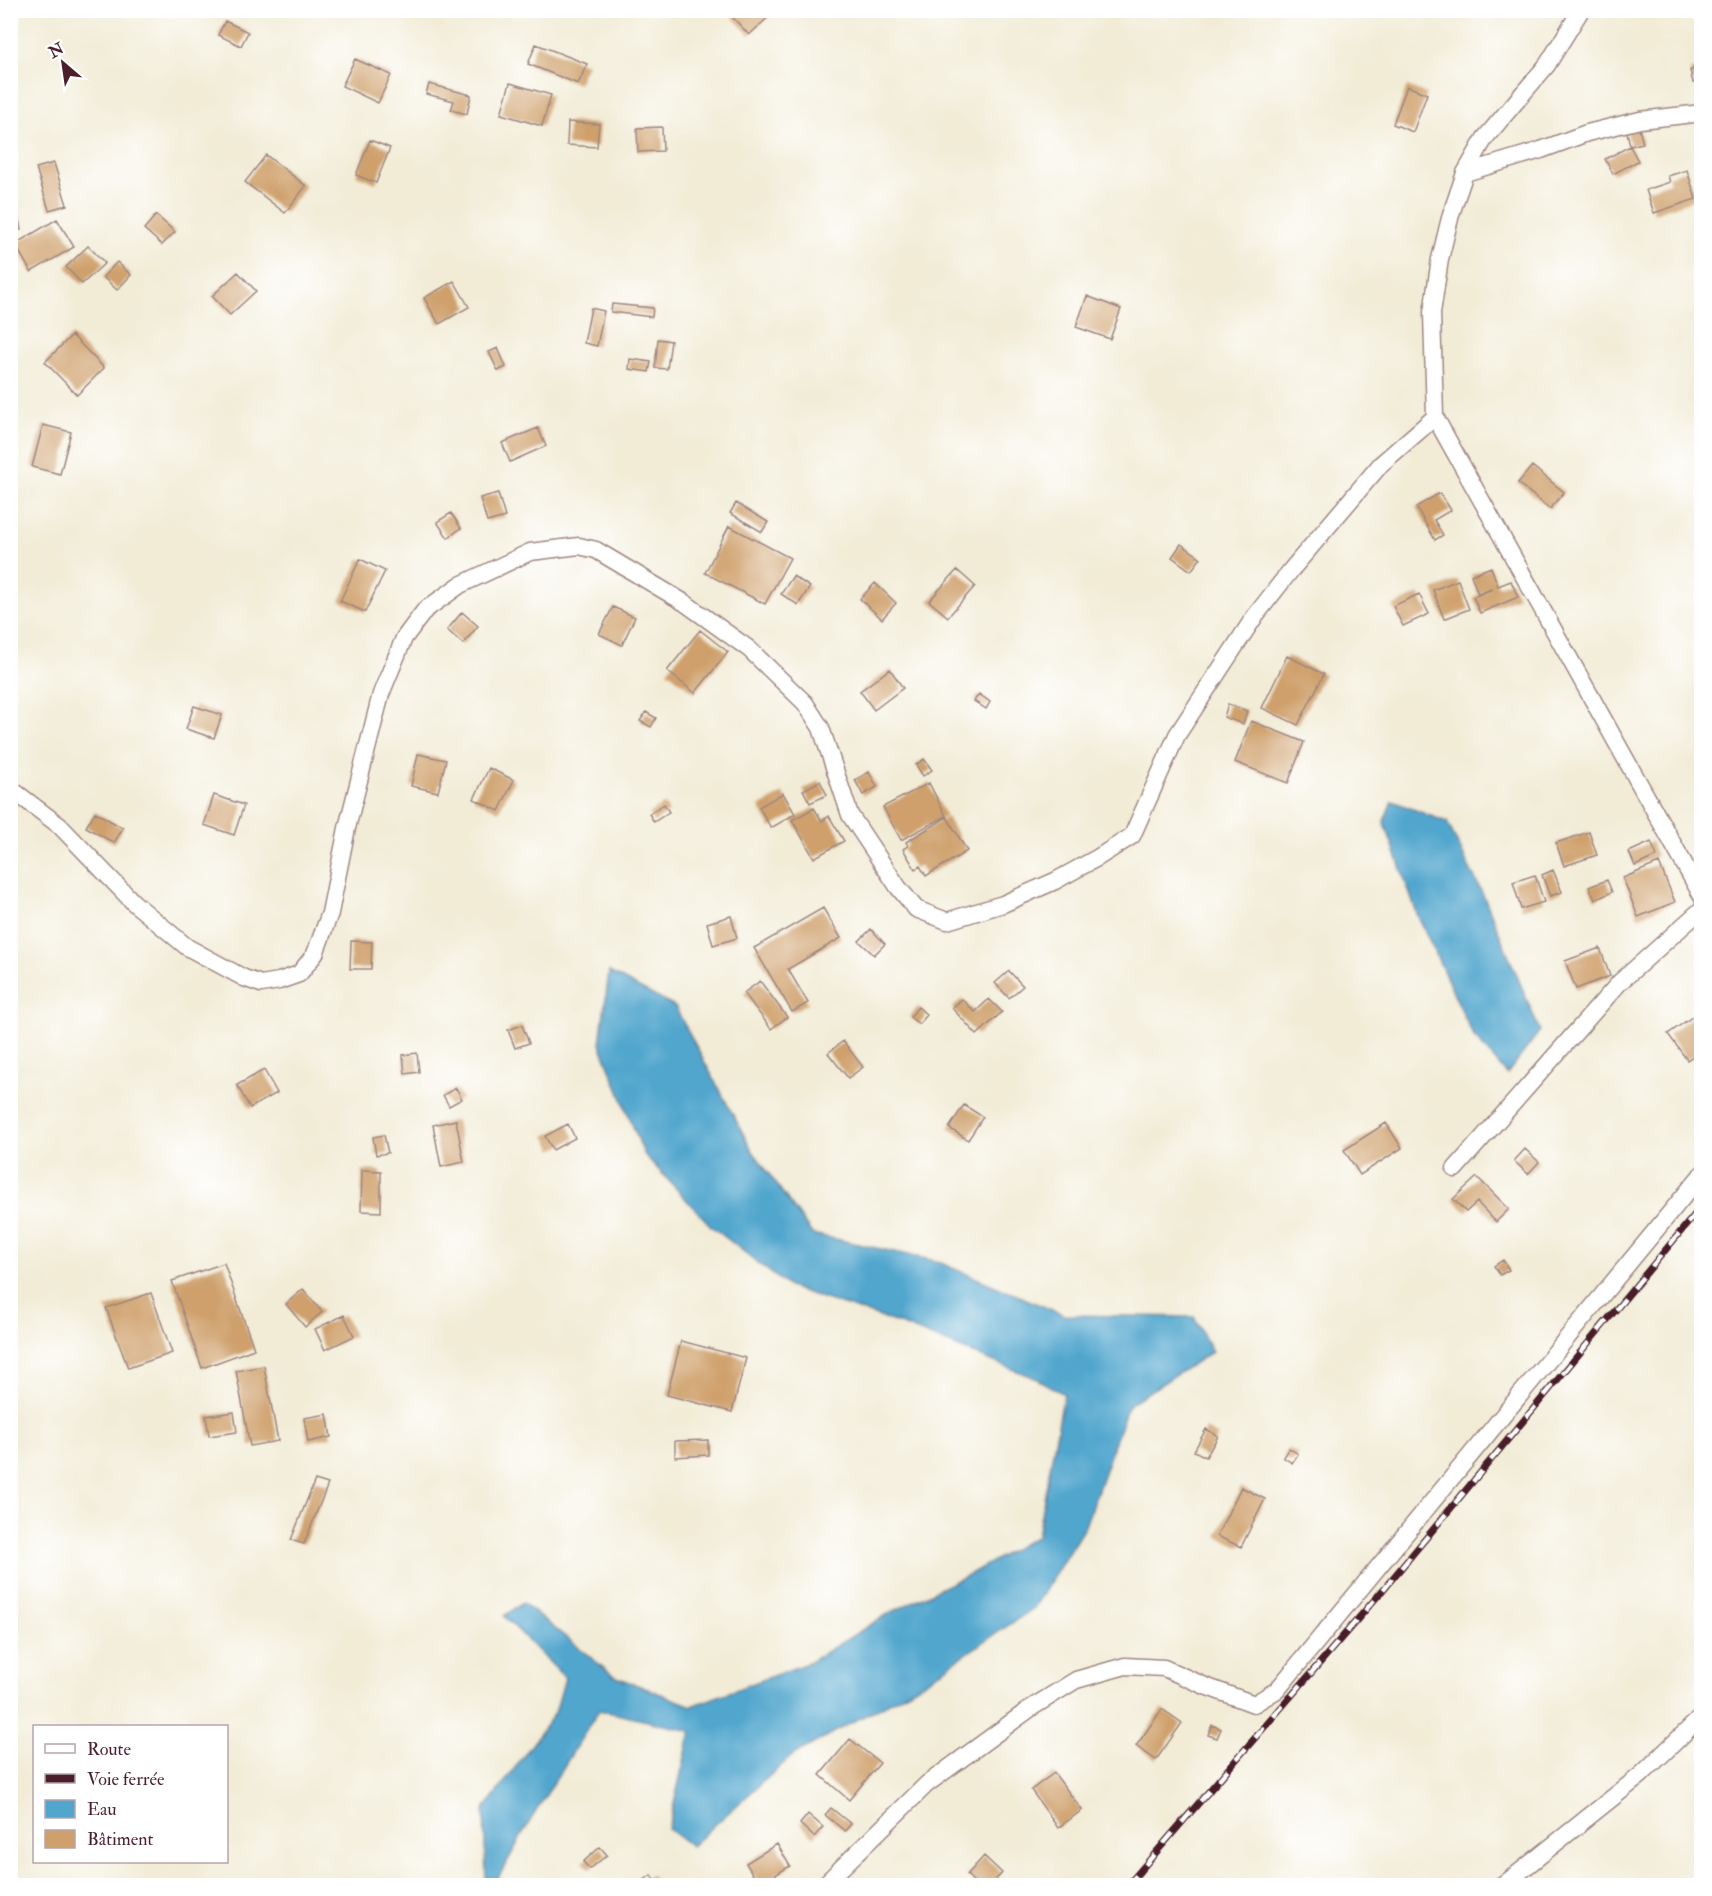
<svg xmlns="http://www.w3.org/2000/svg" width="1712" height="1896" font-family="'IM FELL Double Pica',serif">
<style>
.water{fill:#51a6cd;stroke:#4e627c;stroke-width:1.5}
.building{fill:#cfa06c}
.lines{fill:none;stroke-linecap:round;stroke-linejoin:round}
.street-casing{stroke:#9e8681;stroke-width:19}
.street{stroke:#fff;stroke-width:16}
.rail-casing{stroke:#4a1f2b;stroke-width:7}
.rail{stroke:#fff;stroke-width:4.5;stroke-dasharray:14;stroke-linecap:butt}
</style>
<rect width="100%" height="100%" fill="#fff"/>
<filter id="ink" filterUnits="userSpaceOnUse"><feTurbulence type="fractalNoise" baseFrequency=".0167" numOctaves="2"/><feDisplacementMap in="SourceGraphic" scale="12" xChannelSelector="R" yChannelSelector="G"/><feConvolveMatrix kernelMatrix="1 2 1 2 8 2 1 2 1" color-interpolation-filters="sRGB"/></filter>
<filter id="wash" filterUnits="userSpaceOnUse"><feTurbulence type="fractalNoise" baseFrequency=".008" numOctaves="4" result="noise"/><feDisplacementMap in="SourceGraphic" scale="24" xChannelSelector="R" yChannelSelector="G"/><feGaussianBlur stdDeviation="1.35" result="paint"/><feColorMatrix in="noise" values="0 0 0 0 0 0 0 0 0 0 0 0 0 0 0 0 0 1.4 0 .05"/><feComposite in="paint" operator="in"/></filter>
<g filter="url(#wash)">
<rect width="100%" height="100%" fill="#f2ecd7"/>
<path class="water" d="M1392 801 1447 822 1485 899 1540 1031 1507 1074 1473 1035 1417 914 1384 821Z
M609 972 675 1007 752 1150 812 1234 936 1261 1064 1315 1194 1317 1212 1352 1128 1405 1085 1526 1034 1608 920 1685 793 1755 691 1846 668 1829 691 1731 599 1710 533 1816 494 1885H486L484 1810 555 1713 565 1678 504 1616 523 1603 614 1676 692 1706 810 1662 888 1614 972 1573 1037 1536 1064 1394 1037 1379 895 1322 789 1287 711 1226 644 1154 600 1044Z"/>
<g id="blocks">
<path class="building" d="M726 10H772L774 12 749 35Z
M225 21 248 32 241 46 218 35Z
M536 44 587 64 578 84 528 64Z
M355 59 391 75 378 103 342 86Z
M1702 68V81L1693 83 1690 70Z
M510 83 551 95 542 126 501 114Z
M429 84 471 95 467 114 451 110 454 101 426 94Z
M1407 86 1427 94 1413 132 1393 124Z
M568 122 599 124 597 147 567 145Z
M662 127 663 151 638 152 637 128Z
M1639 129 1643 143 1630 146 1627 132Z
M370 140 390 148 376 183 356 175Z
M1630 146 1638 161 1613 174 1605 159Z
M266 155 306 186 285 213 245 182Z
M54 163 67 205 49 210 36 168Z
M1687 170 1696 199 1654 213 1646 190 1670 182 1668 176Z
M15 199 21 230 10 232V200Z
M156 215 175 232 162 245 144 229Z
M57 219 74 247 31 272 15 244Z
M88 246 105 263 82 284 66 267Z
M117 262 131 275 117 290 103 277Z
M238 272 256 291 230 315 212 296Z
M454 281 469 307 439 324 424 298Z
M1087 296 1121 309 1110 339 1076 327Z
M612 304 653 308 652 317 611 312Z
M591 308 604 311 597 346 584 343Z
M72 335 104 368 77 395 45 362Z
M658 339 671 341 667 369 655 368Z
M498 348 506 367 498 371 489 352Z
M630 359 651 362 649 372 629 369Z
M43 425 71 432 60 474 32 467Z
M538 428 546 446 510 462 502 443Z
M1532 466 1564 492 1550 509 1518 483Z
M498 493 505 517 487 522 480 498Z
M1440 493 1451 510 1434 520 1443 535 1435 540 1416 507Z
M736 503 768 522 762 532 730 513Z
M451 513 461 528 448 538 437 522Z
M729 526 790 558 765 604 705 573Z
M1181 544 1201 558 1191 571 1172 557Z
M360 559 385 571 365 612 340 601Z
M1491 567 1498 586 1511 581 1518 597 1480 613 1473 597 1492 589 1478 594 1471 575Z
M957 570 975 586 948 617 929 601Z
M793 576 810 587 798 605 781 594Z
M1458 580 1469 609 1444 619 1433 590Z
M875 583 896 603 882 619 860 599Z
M1419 594 1429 614 1403 626 1393 606Z
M613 607 635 617 622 645 599 634Z
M462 612 478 626 463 644 447 630Z
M700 630 728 652 695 693 667 671Z
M1287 656 1324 674 1298 725 1262 708Z
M890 669 903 688 874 710 860 691Z
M979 694 990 702 986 709 974 701Z
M1228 704 1247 711 1243 724 1224 717Z
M194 706 222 715 214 738 186 729Z
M646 712 656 718 651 727 640 721Z
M1251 721 1304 742 1288 783 1235 762Z
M418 754 446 760 438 792 411 786Z
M924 759 932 770 923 776 916 765Z
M489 768 514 780 499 811 474 799Z
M869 772 877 787 863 795 855 780Z
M820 781 827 795 810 803 803 790Z
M929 783 946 816 901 840 883 807Z
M783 793 795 814 771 828 759 807Z
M214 795 244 805 234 835 204 825Z
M664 804 669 812 654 822 649 814Z
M814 808 822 821 829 816 844 841 814 858 792 820Z
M95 812 123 828 114 843 86 827Z
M947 817 967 851 926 876 920 866 915 869 903 849 908 846 906 842Z
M1589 832 1597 855 1564 866 1556 843Z
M1651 842 1657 856 1635 866 1629 852Z
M1659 863 1675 902 1638 917 1623 878Z
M1553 870 1562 892 1550 896 1542 875Z
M1535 875 1544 902 1521 909 1513 882Z
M1607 880 1612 892 1595 900 1589 887Z
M823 908 841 938 788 969 808 1003 792 1012 754 948Z
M731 916 737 938 713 945 707 923Z
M871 929 885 944 874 955 859 941Z
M351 941 372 942 371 969H350Z
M1600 948 1610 976 1576 989 1565 961Z
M1009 971 1023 986 1009 998 995 983Z
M760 981 787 1017 771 1029 744 993Z
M962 999 975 1012 989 999 1002 1012 977 1035 952 1008Z
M918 1007 927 1015 919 1024 910 1017Z
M1702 1010V1050L1687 1060 1668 1034Z
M522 1025 529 1043 515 1048 508 1030Z
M843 1041 863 1067 848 1078 828 1053Z
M417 1053 419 1072 405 1074 403 1055Z
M264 1070 277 1093 250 1108 237 1085Z
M456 1088 462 1099 449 1106 443 1095Z
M964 1105 983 1117 968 1140 949 1128Z
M456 1120 464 1162 441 1167 433 1125Z
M1386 1123 1402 1148 1360 1175 1344 1150Z
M568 1124 575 1138 553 1150 545 1136Z
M384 1135 388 1153 376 1155 373 1137Z
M1525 1149 1539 1162 1528 1174 1514 1161Z
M362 1170 381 1171V1212L361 1211Z
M1477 1177 1509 1209 1496 1222 1477 1202 1466 1212 1453 1199Z
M1503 1260 1509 1270 1500 1275 1494 1266Z
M224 1263 254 1349 202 1368 172 1281Z
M303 1289 322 1312 305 1327 286 1304Z
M151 1293 172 1353 128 1368 106 1308Z
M344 1315 354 1336 325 1350 315 1329Z
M681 1341 746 1358 732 1412 667 1395Z
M264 1366 278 1441 250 1446 236 1371Z
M234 1412 237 1432 209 1436 206 1416Z
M327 1414 331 1437 308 1442 304 1418Z
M1206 1429 1218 1436 1206 1457 1194 1451Z
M708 1440V1455L675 1457V1441Z
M1289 1448 1298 1454 1292 1463 1283 1457Z
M315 1480 328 1484 304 1544 291 1540Z
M1241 1487 1265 1499 1241 1547 1217 1536Z
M1162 1709 1182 1723 1156 1760 1136 1746Z
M1212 1725 1221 1729 1217 1738 1208 1735Z
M850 1739 880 1763 849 1800 820 1775Z
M1054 1773 1082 1810 1058 1828 1031 1790Z
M831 1808 851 1824 845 1831 825 1815Z
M808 1814 823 1827 814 1837 800 1824Z
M777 1844 790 1866 759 1885 746 1863Z
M600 1847 607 1855 590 1869 583 1862Z
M984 1856 1002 1873 990 1886H978L967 1875Z
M651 1875 658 1886H636Z"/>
</g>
</g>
<g filter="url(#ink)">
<use href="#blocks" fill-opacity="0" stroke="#9e8681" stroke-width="1.5"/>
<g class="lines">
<g class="street-casing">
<path id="street" d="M1581 10 1547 65 1485 138 1465 173 1451 214 1440 259 1432 313 1435 417 1702 896
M1465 173 1541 150 1587 133 1640 120 1702 113
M10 788 60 826 134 903 187 947 244 978 261 984 279 981 299 974 315 954 330 913 347 828 381 694 404 638 425 610 460 585 530 552 579 546 596 550 685 603 749 649 805 703 821 728 850 815 898 887 916 909 947 921 1003 904 1055 881 1097 858 1132 836 1177 735 1255 616 1291 570 1381 464 1435 417
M1455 1169 1620 982 1702 909
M823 1886 927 1784 1031 1708 1076 1680 1125 1666 1164 1668 1205 1686 1254 1704 1277 1690 1702 1174
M1502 1886 1641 1775 1702 1716"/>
</g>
<use href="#street" class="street"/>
<g class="rail-casing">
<path id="rail" d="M1127 1886 1382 1591 1702 1206"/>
</g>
<use href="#rail" class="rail"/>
</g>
</g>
<rect width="1712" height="1896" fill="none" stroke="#fff" stroke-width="36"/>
<rect x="33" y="1725" width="195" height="138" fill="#ffffff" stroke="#b7a5aa" stroke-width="1.5"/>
<rect x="45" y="1744" width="30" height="9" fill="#ffffff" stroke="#b7a5aa" stroke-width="1.5"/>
<text x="87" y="1755" font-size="18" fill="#4a1f2b">Route</text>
<rect x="45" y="1774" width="30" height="9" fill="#4a1f2b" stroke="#b7a5aa" stroke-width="1.5"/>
<text x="87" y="1785" font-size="18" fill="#4a1f2b">Voie ferrée</text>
<rect x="45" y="1800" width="30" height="18" fill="#51a6cd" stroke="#b7a5aa" stroke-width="1.5"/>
<text x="87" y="1815" font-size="18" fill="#4a1f2b">Eau</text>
<rect x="45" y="1830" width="30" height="18" fill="#cfa06c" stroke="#b7a5aa" stroke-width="1.5"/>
<text x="87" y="1845" font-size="18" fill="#4a1f2b">Bâtiment</text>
<g transform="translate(63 63) rotate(331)" stroke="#ffffff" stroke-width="4.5" paint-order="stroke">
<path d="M0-4.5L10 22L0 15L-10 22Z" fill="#4a1f2b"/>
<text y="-9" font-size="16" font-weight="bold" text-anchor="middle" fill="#4a1f2b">N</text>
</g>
</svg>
